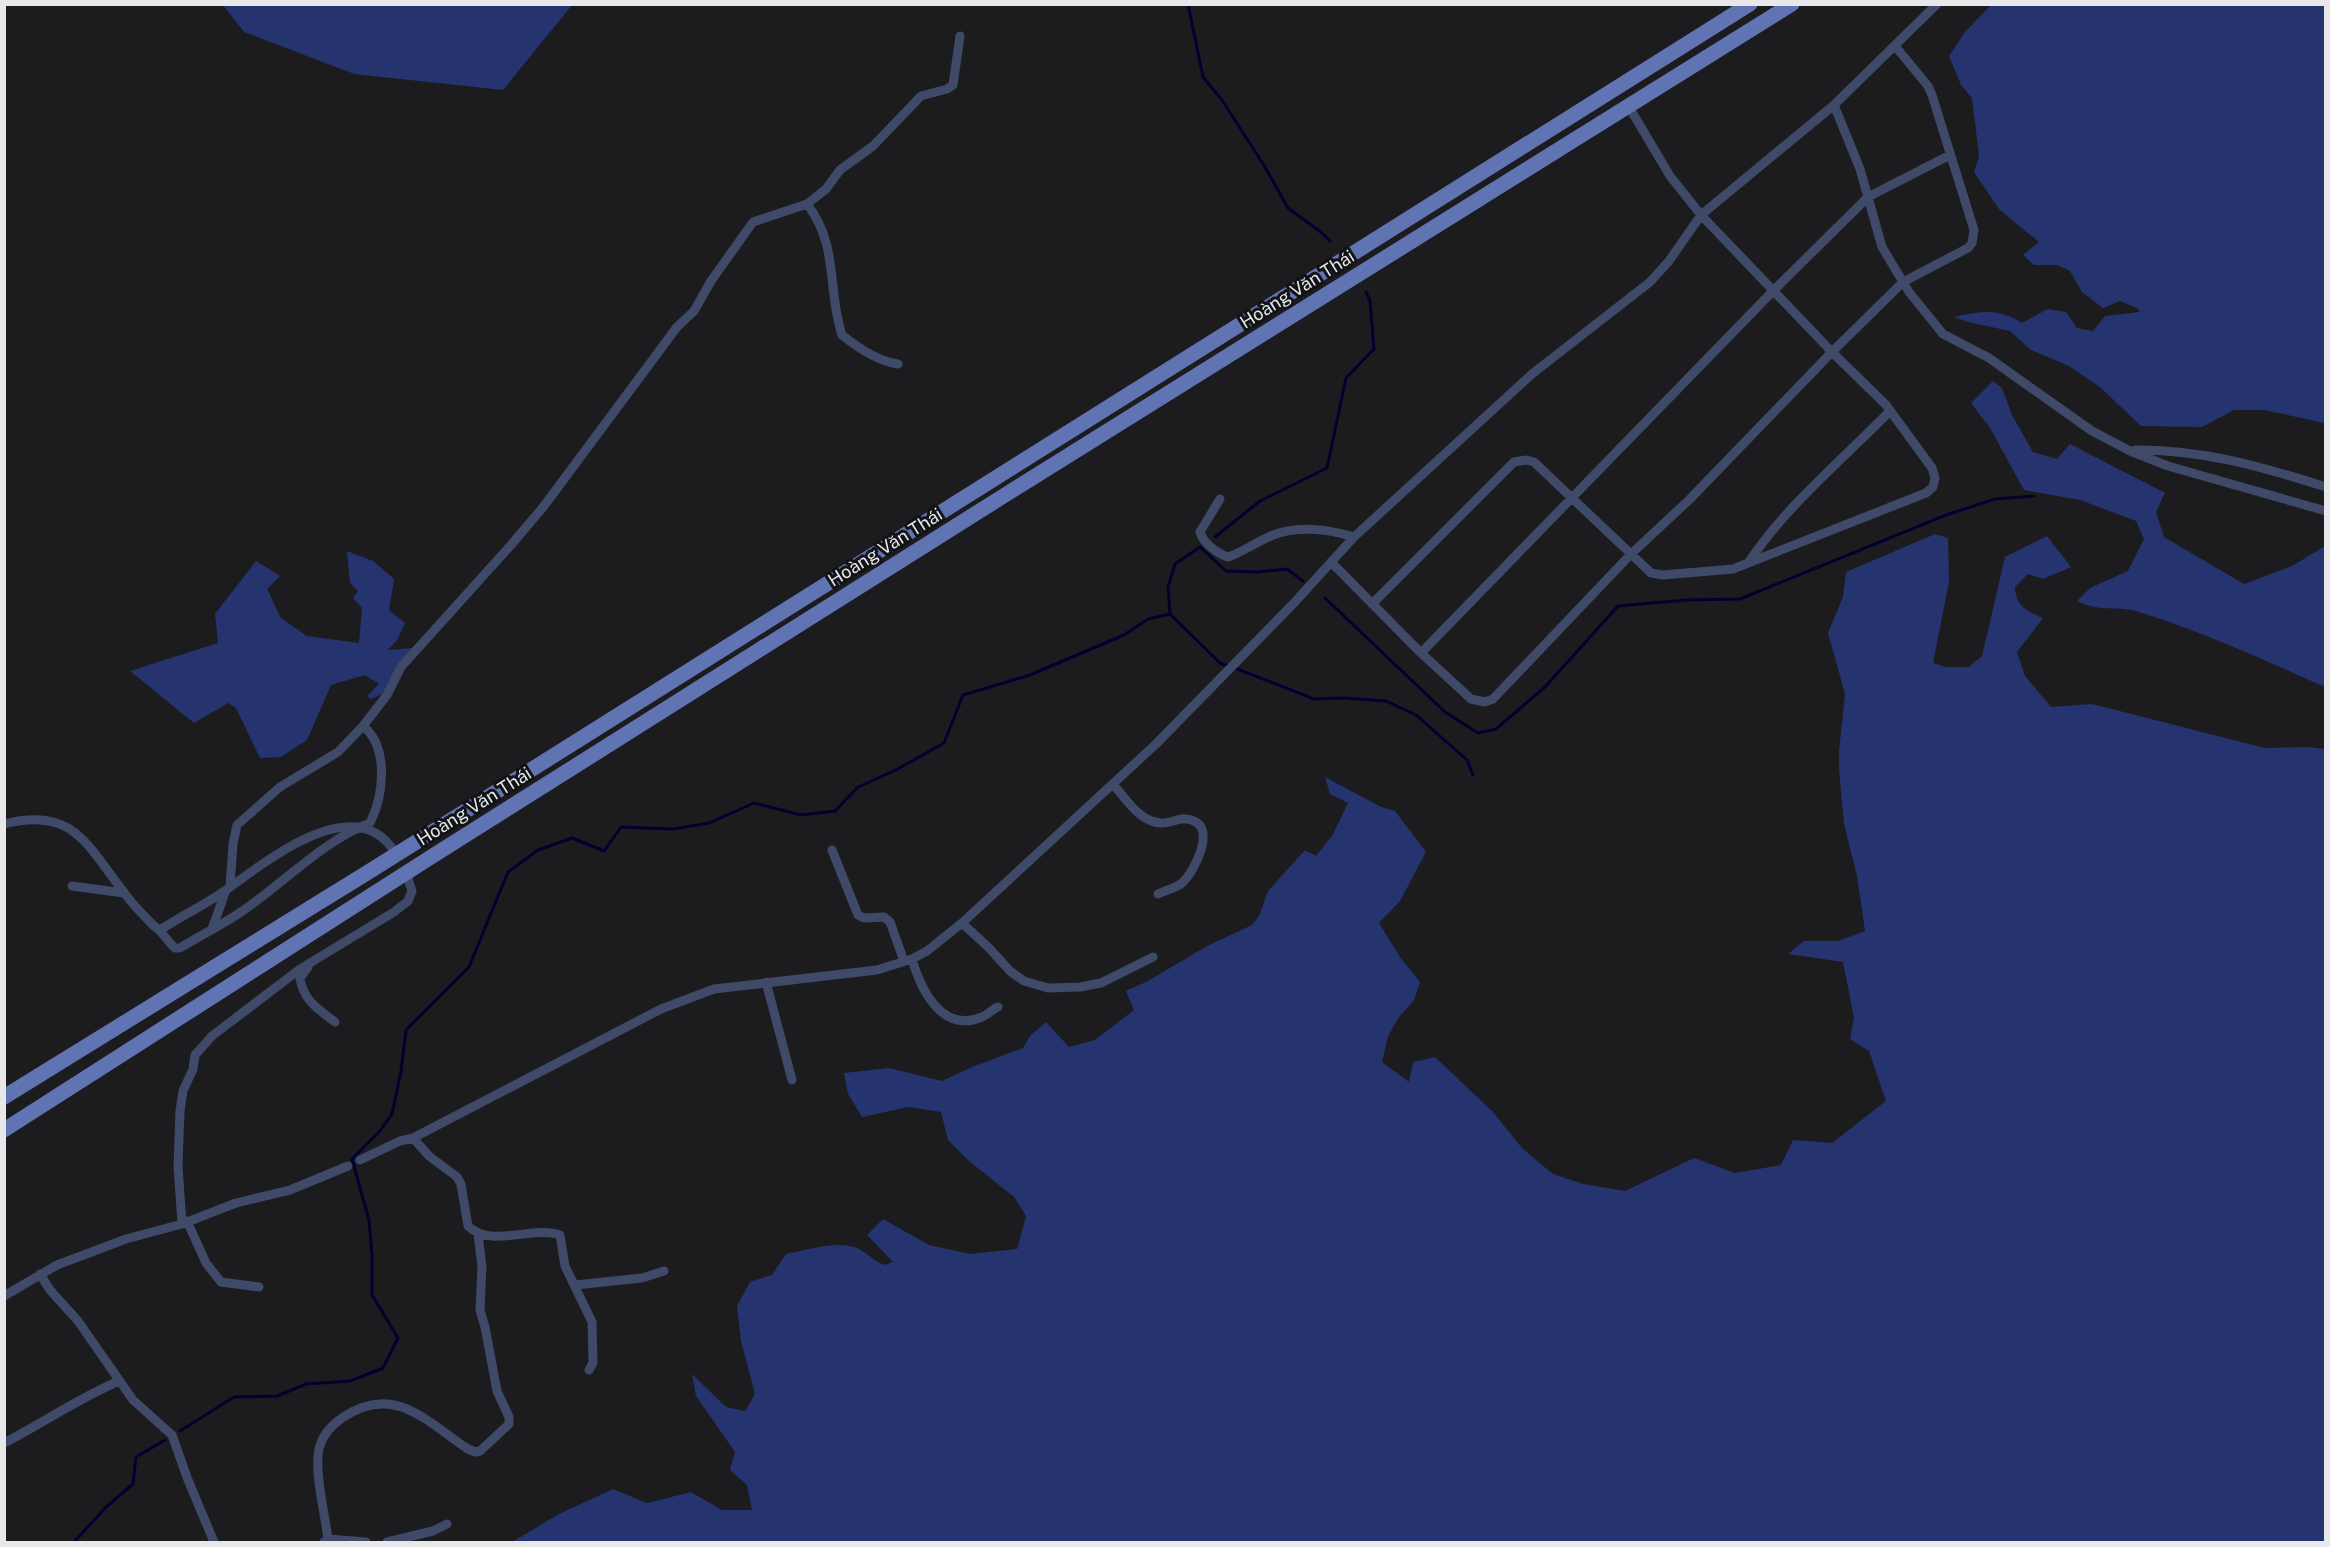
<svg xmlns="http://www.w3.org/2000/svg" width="2330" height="1547" font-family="'Public Sans',sans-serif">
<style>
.green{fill:#25336f}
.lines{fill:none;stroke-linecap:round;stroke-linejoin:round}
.stream{stroke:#030030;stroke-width:3}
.minor{stroke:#3f4968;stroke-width:9}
.primary{stroke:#6073b3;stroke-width:15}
.labels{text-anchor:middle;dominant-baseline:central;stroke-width:6;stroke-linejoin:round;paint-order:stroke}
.street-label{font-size:18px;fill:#e8e8ea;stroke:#121316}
</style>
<rect width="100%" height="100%" fill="#1c1c1f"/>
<path class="green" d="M223 5H572L503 90 354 74 244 32Z
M1989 5H2325V423L2264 410H2234L2202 427 2141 426 2101 388 2069 366 2031 350 2010 331 1968 322 1954 317C1981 311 1999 308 2022 323L2048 309 2066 312 2077 328 2093 331 2105 316 2140 312 2137 308 2120 301 2103 308 2082 292 2070 271 2057 265H2034L2023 255 2039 242 1999 209 1974 172 1979 156 1972 98 1961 85 1949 56 1965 32 1990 6Z
M1993 381 2002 388 2012 415 2033 452 2057 459 2070 444 2165 493 2156 512 2164 537 2244 584 2292 566 2325 546V687C2264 660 2203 632 2139 612 2117 605 2101 613 2077 601L2090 588 2128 571 2144 539 2136 521 2080 500 2024 490 1990 428 1971 403Z
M1935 534 1948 538 1949 582 1933 663 1946 667H1969L1982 656 2005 557 2047 536 2071 567 2043 579 2028 574 2015 587C2016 607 2027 611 2043 618L2017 652 2025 676 2051 707 2092 704 2265 748 2307 747 2325 749V1542H512L559 1514 613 1489 647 1503 691 1492 722 1510H752L747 1485 730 1470 735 1452 696 1396 692 1374 726 1407 745 1411 755 1394 741 1341 737 1306 750 1282 772 1275 786 1254C807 1250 837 1240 857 1248 866 1252 873 1261 885 1265L893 1262 867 1235 883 1219 929 1245 970 1254 1017 1249 1026 1216 1014 1197 969 1161 948 1140 941 1112 908 1107 862 1117 848 1094 844 1073 889 1068 942 1081 972 1067 1023 1048 1030 1036 1046 1022 1069 1047 1095 1040 1134 1010 1126 991 1148 981 1207 946 1252 925 1259 916 1268 891 1305 850 1316 856 1332 836 1348 803 1330 794 1325 777 1381 807 1395 811 1426 852 1400 901 1379 923 1400 957 1420 982 1414 1000 1399 1017 1388 1036 1382 1062 1409 1082 1413 1062 1435 1057 1492 1111 1522 1148 1553 1174 1583 1184 1625 1191 1694 1158 1735 1173 1781 1165 1793 1140 1832 1143 1886 1101 1869 1051 1850 1039 1854 1018 1843 962 1788 954 1804 941H1838L1865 931 1857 876 1844 824 1839 770V751L1845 694 1828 633 1843 597 1846 572Z
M347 551 373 561 394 579 389 610 405 623 397 640 388 650 412 648C401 672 398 689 371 699L367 696 379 684 365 675 331 685 307 740 281 757 260 758 236 708 228 703 194 723 130 671 218 643 215 614 256 561 280 576 267 589 281 618 307 636 359 643 362 608 353 598 358 591 350 583Z"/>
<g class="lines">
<path class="stream" d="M1188 4 1203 77 1222 100 1265 167 1288 208 1322 233 1330 241
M1215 537 1260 501 1327 468 1346 378 1374 349 1370 301 1366 292
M1325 598 1445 712 1478 733 1496 729 1545 687 1618 606 1686 600 1740 599 1946 515 1995 499 2034 496
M1228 666 1220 663 1170 614 1168 587 1175 564 1200 547 1226 571 1256 572 1287 569 1303 581
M1235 668 1314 699 1343 698 1386 701 1416 715 1467 760 1473 775
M180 1431 234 1397 277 1396 306 1384 350 1381 383 1368 398 1338 372 1295V1255L369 1220 352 1159 380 1131 392 1114 401 1071 406 1030 469 967 508 872 538 850 572 838 604 851 621 827 673 829 709 823 754 803 801 815 835 811 858 787 896 770 944 743 963 695 1030 675 1124 635 1148 619 1170 614
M74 1542 106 1507 133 1484 136 1457 165 1440"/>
<path class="minor" d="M1834 105 1860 169 1882 247 1909 292 1943 334 1989 358 2092 431 2130 451 2168 466 2326 511
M807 204C839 245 827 290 842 335 858 348 877 361 898 364
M2135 450C2201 449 2263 467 2326 487
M1220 499 1200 532C1203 543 1218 554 1228 557 1243 552 1256 542 1271 536 1296 525 1328 529 1354 537
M1331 562 1421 653 1471 699 1485 702 1493 699 1631 554 1689 500 1832 352 1903 282 1968 248 1972 243 1974 230 1932 95 1928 86 1895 46
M1748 563C1786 506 1842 460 1890 411
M1372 604 1514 462 1526 460 1534 462 1651 573 1663 575 1733 569 1926 493 1933 487 1935 478 1932 468 1886 405 1832 352 1701 215 1670 176 1629 107
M1421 653 1773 291 1868 197 1950 155
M1113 784C1126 799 1140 823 1162 823 1174 823 1181 815 1194 821 1215 830 1195 870 1183 882 1177 888 1166 890 1158 894
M4 824C73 806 87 845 123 891 132 904 143 915 154 926 163 932 167 941 175 948H180C201 935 224 924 244 910 283 883 326 839 370 823 384 795 389 747 363 726
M832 850 858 915 864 918 884 917 890 922 904 961
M72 886 124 893
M230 886 233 844 237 825 280 787 338 752 363 726 387 695 401 667 511 545 544 506 677 327 694 311 711 281 753 222 807 204 826 189 840 170 873 146 921 96 947 89 953 85 960 36
M962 923 988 947 1011 972 1024 981 1048 988 1080 987 1101 983 1153 957
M212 929 226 890
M160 930C181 916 205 905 226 890 267 861 356 787 396 854
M912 959C921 990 942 1034 982 1017 988 1015 992 1009 998 1007
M308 967 300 978C303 1000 318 1009 335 1022
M766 982 792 1080
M413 1138 429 1156 457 1177 461 1184 468 1226C492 1249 532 1225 560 1235L565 1266 592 1322 593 1363 589 1370
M360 1160 400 1141 413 1138 661 1009 714 989 877 970 912 959 927 951 962 923 1156 744 1293 604 1354 537 1532 374 1650 282 1669 261 1701 215 1834 105 1937 4
M187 1221 206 1263 221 1282 259 1287
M182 1224 178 1166 180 1111 183 1091 193 1069 195 1055 212 1036 300 969 394 912 408 901 412 891 406 873
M40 1274 50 1290 78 1321 133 1400 172 1435 188 1480 214 1542
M575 1285 642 1278 664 1271
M4 1296 57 1265 126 1239 182 1224 236 1203 290 1190 348 1166
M4 1443C43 1423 79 1398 119 1381
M328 1539C325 1514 316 1481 318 1456 319 1440 329 1427 342 1418 393 1383 425 1420 468 1449L475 1452 480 1451 509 1424V1417L497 1391 485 1327 480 1310 482 1267 478 1234
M324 1542 328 1539 366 1542
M387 1542 433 1531 447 1524"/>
<path class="primary" d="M4 1097 370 871 1750 4
M4 1130 431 857 1005 495 1792 4"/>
</g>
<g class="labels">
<g class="street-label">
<text transform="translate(1297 289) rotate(-32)">Hoàng Văn Thái</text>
<text transform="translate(885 547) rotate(-32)">Hoàng Văn Thái</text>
<text transform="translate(474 806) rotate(-32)">Hoàng Văn Thái</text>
</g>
</g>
<rect width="2330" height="1547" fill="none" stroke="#e8e8ea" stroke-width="12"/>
</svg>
